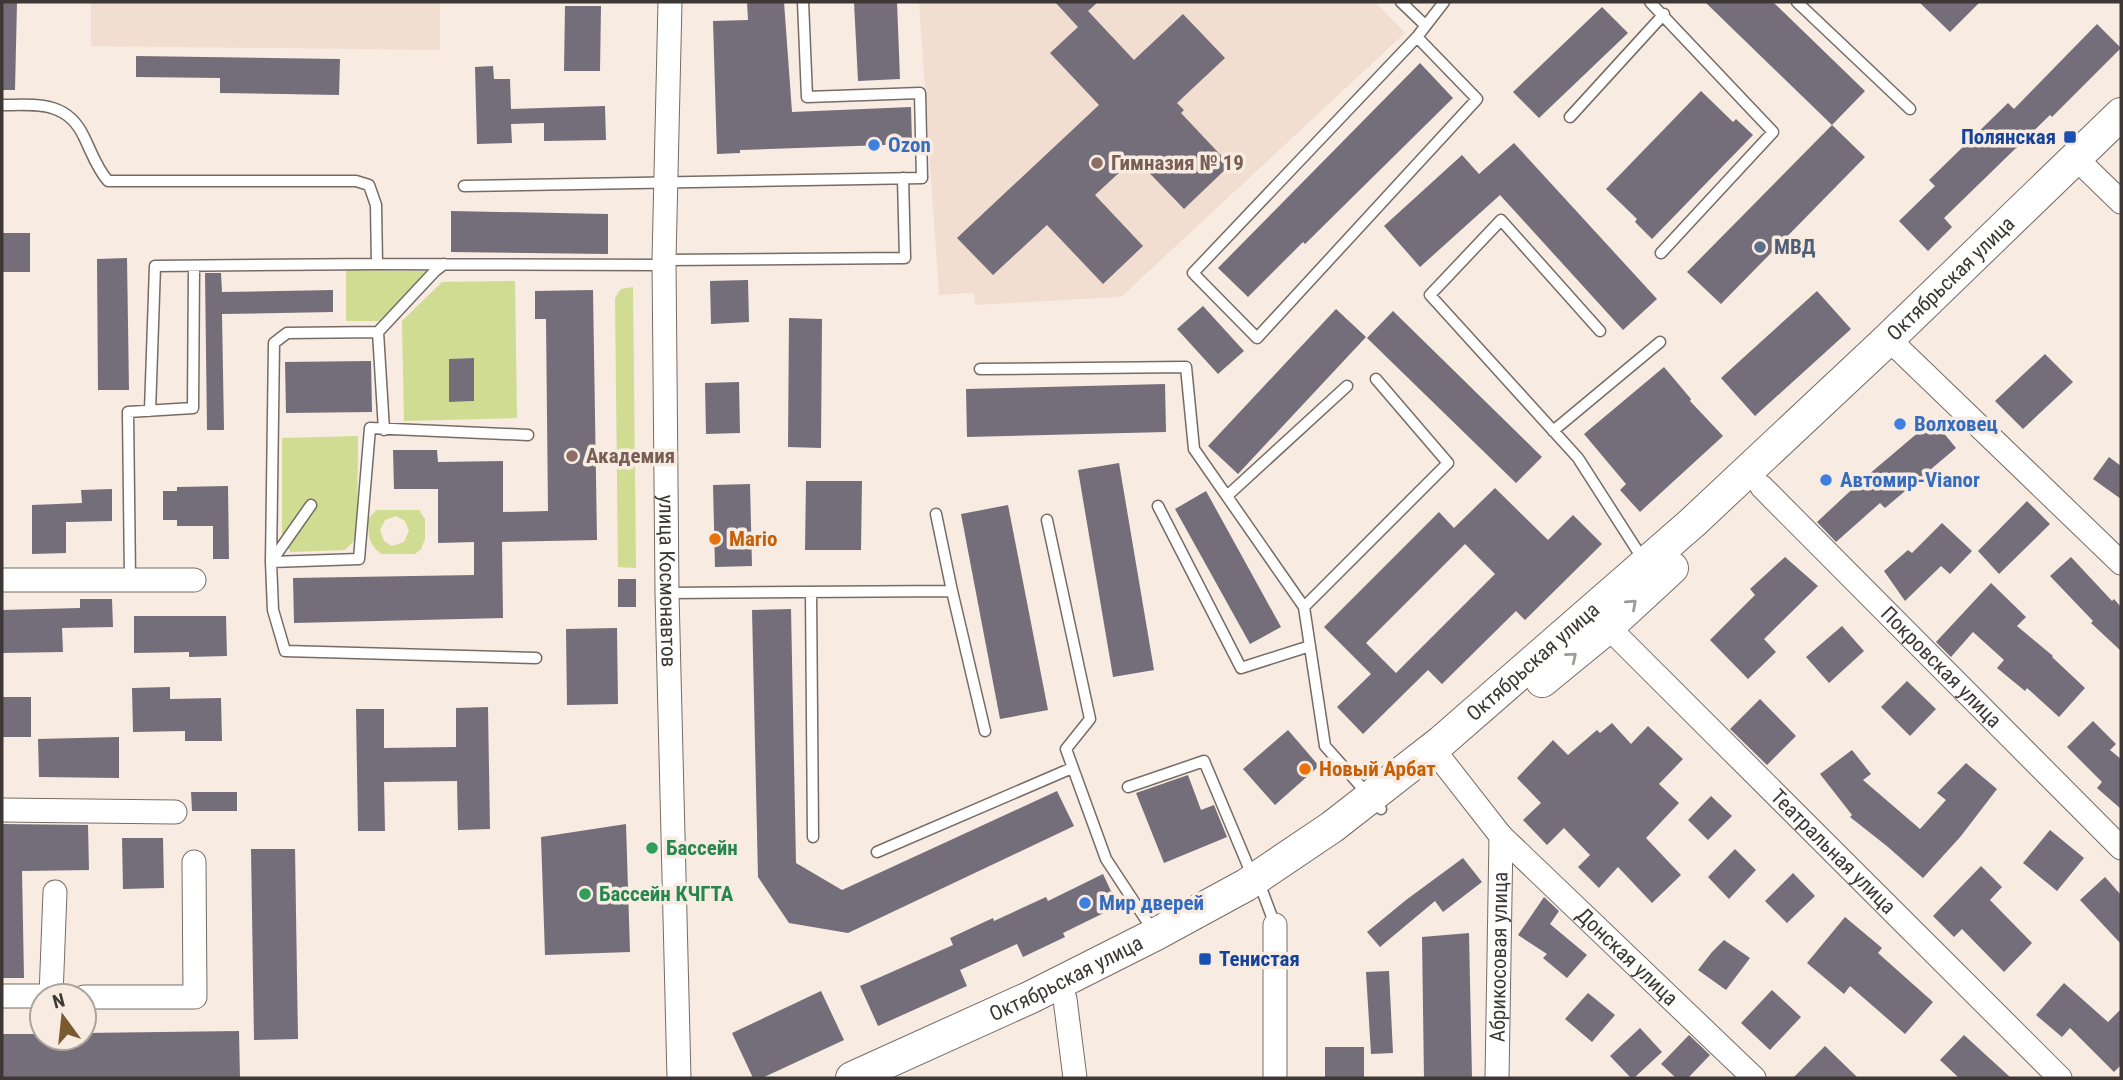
<svg xmlns="http://www.w3.org/2000/svg" width="2123" height="1080" font-family="'Roboto Condensed',sans-serif">
<style>
.built{fill:#f1ded1}
.green{fill:#cfdc92;fill-rule:evenodd}
.building{fill:#736e79;fill-rule:evenodd}
.lines{fill:none;stroke-linecap:round;stroke-linejoin:round}
.lane-casing{stroke:#776c65;stroke-width:13}
.street-casing{stroke:#776c65;stroke-width:25}
.secondary-casing{stroke:#776c65;stroke-width:34}
.lane{stroke:#fff;stroke-width:10}
.street{stroke:#fff;stroke-width:23}
.secondary{stroke:#fff;stroke-width:32}
.oneway{stroke:#9e9c9a}
.transit-dot{fill:#1a4fb4;stroke:#f7ebe2;stroke-width:2.5}
.shop-dot{fill:#3f7fe0;stroke:#f7ebe2;stroke-width:2.5}
.education-dot{fill:#8d6e63;stroke:#f7ebe2;stroke-width:2.5}
.service-dot{fill:#5c6f8a;stroke:#f7ebe2;stroke-width:2.5}
.food-dot{fill:#e8710a;stroke:#f7ebe2;stroke-width:2.5}
.leisure-dot{fill:#2e9e5b;stroke:#f7ebe2;stroke-width:2.5}
.labels{text-anchor:middle;dominant-baseline:central;stroke-width:7;stroke-linejoin:round;paint-order:stroke}
.transit-label{font-size:21px;font-weight:bold;fill:#164399;stroke:#f7ebe2;text-anchor:end}
.shop-label{font-size:21px;font-weight:bold;fill:#366cbe;stroke:#f7ebe2;text-anchor:start}
.education-label{font-size:21px;font-weight:bold;fill:#785e54;stroke:#f7ebe2;text-anchor:start}
.service-label{font-size:21px;font-weight:bold;fill:#4e5e75;stroke:#f7ebe2;text-anchor:start}
.street-label{font-size:21px;fill:#3d3835;stroke:#f7ebe2}
.food-label{font-size:21px;font-weight:bold;fill:#c56008;stroke:#f7ebe2;text-anchor:start}
.leisure-label{font-size:21px;font-weight:bold;fill:#27864d;stroke:#f7ebe2;text-anchor:start}
</style>
<rect width="100%" height="100%" fill="#f7ebe2"/>
<path class="built" d="M91 2H440V50L91 46Z
M919 2H1375L1405 33 1121 297 975 305 974 293 939 295Z"/>
<path class="green" d="M346 270 431 271 379 321H346Z
M515 281 517 418 404 421 402 321 442 282ZM473 358 474 401 450 402 449 359Z
M633 287V288L636 568 618 567 615 298 621 289Z
M358 436 357 538 345 550 291 552 282 540V438Z
M376 510H419L425 519V539L421 549 415 554H381C367 542 369 536 368 519ZM396 516 405 521 409 531 404 542 392 546 384 541 380 530 385 520Z"/>
<path class="building" d="M2 2H17L15 90H2Z
M747 2H784L792 112 911 107 912 144 740 150V153L717 154 713 21 748 20Z
M854 2H897L900 79 858 81Z
M1055 2H1098L1088 11 1134 60 1183 14 1225 58 1177 103 1184 110 1181 113 1230 165 1184 209 1135 158 1095 195 1143 246 1103 284 1047 225 993 275 957 238 1099 105 1050 53 1078 27Z
M1705 2H1773L1865 91 1832 125Z
M1919 2H1980L1950 32Z
M565 6H601L600 71H564Z
M1602 7 1628 33 1539 118 1513 92Z
M2097 24 2121 48 2052 117 2050 115 1944 218 1952 227 1928 251 1899 221 1935 186 1929 180 2008 103 2014 109Z
M136 56 340 59 339 95 220 93V78L136 77Z
M1420 63 1453 98 1305 244 1303 242 1248 297 1218 268Z
M493 66 494 79H510L511 109 605 106 606 140 544 141V123L511 124 512 143 477 144 475 67Z
M1701 91 1733 122 1736 119 1753 135 1652 239 1635 222 1637 219 1606 189Z
M1832 125 1865 157 1721 304 1687 272Z
M1514 143 1657 299 1623 330 1500 195 1420 267 1384 226 1462 155 1479 174Z
M451 211 608 214V254L451 252Z
M2 233H30V272H2Z
M127 258 129 390H98L97 259Z
M205 273H221L222 292 333 290V312L222 314 224 430H207Z
M748 280 749 322 711 324 710 281Z
M593 290 597 540 502 542 503 618 294 623 293 578 474 575V542L438 543V489H394L393 450H437L438 462 503 461V512L548 511 546 319H535V291Z
M1817 291 1851 329 1755 416 1721 378Z
M1203 306 1244 351 1218 374 1177 329Z
M1336 309 1366 337 1238 474 1208 446Z
M1393 311 1542 457 1516 483 1367 338Z
M789 318 822 319 821 448 788 447Z
M2045 354 2073 382 2023 429 1995 401Z
M474 358V401L449 402V359Z
M371 361 372 412 286 413 285 362Z
M1664 367 1691 399 1690 401 1723 436 1640 512 1620 490 1626 484 1584 434Z
M739 382 740 433 706 434 705 383Z
M1165 384 1166 432 967 437 966 389Z
M1933 420 1956 448 1885 508 1880 503 1836 542 1817 522 1861 481Z
M2109 457 2121 466V499L2093 479Z
M1119 463 1154 670 1113 677 1078 470Z
M806 481H862L861 550H805Z
M750 484 752 566 715 567 713 485Z
M228 486 229 559H213V526H177V520H163V491H177V487Z
M1495 488 1548 540 1573 515 1602 544 1525 620 1516 611 1442 684 1428 670 1363 734 1337 707 1371 674 1324 627 1439 512 1454 528ZM1465 544 1495 574 1396 673 1366 643Z
M112 489V521L66 522V553L32 554V505L82 503 81 490Z
M1206 491 1281 627 1250 644 1175 509Z
M2027 501 2050 524 1999 574 1978 551Z
M1008 505 1048 710 1000 719 961 514Z
M1942 523 1972 551 1950 574 1941 566 1905 601 1884 571 1908 550 1912 553Z
M1785 557 1818 586 1764 639 1776 652 1748 679 1710 640 1755 595 1750 589Z
M2071 557 2112 601 2114 599 2121 607V651L2091 623 2093 621 2050 576Z
M618 579H636V607H618Z
M1991 583 2026 617 2017 626 2053 656 2052 657 2085 688 2059 717 2027 688 2025 691 1997 668 2004 660 1973 632 1951 657 1936 642Z
M80 599H112L113 627 62 628 63 652 2 653V610L80 608Z
M791 609 796 863 842 890 1057 791 1074 826 848 933 789 923 758 877 752 610Z
M134 616H226L227 656 189 657V652L134 653Z
M1842 626 1864 651 1829 683 1806 657Z
M617 628 618 704 567 705 566 629Z
M1907 681 1936 709 1910 736 1881 707Z
M170 687V699L221 698 222 741H185V731L133 732 132 688Z
M2 697H31V737H2Z
M1760 699 1796 736 1767 765 1730 729Z
M488 707 490 829 458 830 457 781 384 782 385 831H358L356 709H384V748L456 747V708Z
M2093 721 2116 744 2110 750 2121 759V809L2097 788 2102 782 2067 747Z
M1612 723 1631 744 1648 726 1683 759 1659 784 1679 803 1646 838 1681 875 1652 903 1618 867 1599 888 1578 867 1590 855 1564 828 1547 845 1523 820 1541 803 1517 778 1553 740 1568 755 1597 730 1600 733Z
M1288 730 1319 766 1275 805 1243 769Z
M119 737V778L39 777 38 739Z
M1852 750 1871 774 1863 780 1920 829 1946 800 1937 793 1966 763 1997 789 1961 836 1923 878 1888 847 1850 817 1852 815 1820 774Z
M1188 775 1201 810 1214 805 1227 837 1164 863 1136 793Z
M191 792H237V811H192Z
M1711 796 1732 816 1708 840 1688 820Z
M2 824 88 825 89 870 22 871 24 978H2Z
M626 824 630 952 545 955 541 837Z
M2050 830 2084 858 2057 891 2023 863Z
M122 838H163L164 888 123 889Z
M251 849H295L298 1039 254 1040Z
M1735 849 1756 870 1729 899 1708 877Z
M1463 858 1482 882 1443 912 1435 901 1380 947 1367 932 1406 900Z
M1981 866 2002 887 1990 900 2032 943 2004 972 1962 929 1954 937 1933 916Z
M1793 873 1815 896 1787 923 1765 901Z
M1103 874 1118 906 1063 933 1065 937 1023 957 1017 944 960 970 967 986 878 1026 860 986 953 945 950 938 993 918 994 921 1046 897 1048 901Z
M2105 877 2121 895V944L2080 900Z
M1544 897 1559 911 1550 924 1587 955 1567 978 1543 958 1547 954 1518 935Z
M1845 917 1882 948 1878 953 1933 1002 1905 1034 1850 986 1844 994 1807 963Z
M1469 933 1472 1078H1424L1422 937Z
M1724 940 1750 958 1726 990 1698 970 1712 952Z
M1389 971 1393 1053 1371 1054 1366 972Z
M2064 983 2108 1022 2121 1009V1065L2114 1072 2070 1028 2062 1037 2036 1015Z
M1772 990 1801 1017 1770 1050 1741 1023Z
M821 991 844 1040 762 1078H753L732 1033Z
M1588 993 1615 1015 1592 1042 1565 1019Z
M1640 1028 1662 1052 1634 1078H1631L1610 1056Z
M239 1031 240 1078H2V1034H42V1038H84V1033Z
M1689 1035 1710 1055 1688 1078H1676L1661 1064Z
M1964 1035 2011 1078H1959L1940 1060Z
M1825 1046 1858 1078H1793Z
M1325 1047H1364V1078H1325Z"/>
<g class="lines">
<g class="lane-casing">
<path id="lane" d="M1401 2 1425 25
M1650 2 1773 132 1661 253
M1797 2 1910 109
M1417 37 1477 99 1257 338 1193 273 1417 37 1444 2
M2 105C35 105 67 100 84 137 92 153 96 167 108 181H356L369 185 376 205 377 264
M1570 117 1664 14
M464 186 922 178 920 93 807 97 803 2
M664 260 905 258 903 178
M1600 331 1501 220 1430 295 1578 458 1644 561
M378 332 435 271 444 264
M980 369 1186 367 1194 449 1304 607 1325 746 1381 809
M150 411 155 266 377 264 664 265
M384 430 378 332 287 333 274 343 271 562 273 610 285 651 536 658
M1553 431 1660 342
M1227 496 1347 386
M311 505 271 562 359 559 370 428 528 435
M1158 506 1241 668 1310 646
M936 514 952 591 985 731
M1047 520 1090 719 1066 749 1106 859 1154 932
M130 579 128 412 193 408 194 266
M811 592 813 837
M667 593 952 591
M1304 607 1448 463 1376 379
M1128 787 1204 761 1254 880 1263 893 1275 925
M877 852 1072 768"/>
</g>
<g class="street-casing">
<g id="street">
<path id="s1" d="M670 2 664 260 667 593 679 1078"/>
<path d="M2087 169 2121 202"/>
<path d="M1900 350 2121 563"/>
<path id="s2" d="M1762 487 2121 848"/>
<path d="M2 580H194"/>
<path id="s3" d="M1608 627 2060 1078"/>
<path id="s4" d="M1433 749 1501 836 1754 1078"/>
<path d="M2 810 175 812"/>
<path d="M1275 925V1078"/>
<path d="M2 996H42"/>
<path d="M51 996 55 892"/>
<path d="M84 997H195L194 862"/>
<path d="M1065 999 1075 1078"/>
<path id="s5" d="M1497 1078 1501 836"/>
</g>
</g>
<g class="secondary-casing">
<g id="secondary">
<path d="M1542 681 1608 627 1672 568"/>
<path id="s6" d="M852 1078 1031 997 1156 934 1246 885 1332 827 1441 742 1692 523 1883 344 2121 114"/>
</g>
</g>
<use href="#lane" class="lane"/>
<use href="#street" class="street"/>
<use href="#secondary" class="secondary"/>
</g>
<defs><path id="oneway-chevron" d="M-2-3.5L2.5 0L-2 3.5" fill="none" stroke-width="1.6" stroke-linecap="round" stroke-linejoin="round" transform="scale(1.75)"/></defs>
<g class="oneway">
<use href="#oneway-chevron" transform="translate(1632 604) rotate(-42)"/>
<use href="#oneway-chevron" transform="translate(1572 657) rotate(-40)"/>
</g>
<g class="transit-dot">
<rect x="2063" y="130" width="14" height="14" rx="3.5"/>
<rect x="1198" y="952" width="14" height="14" rx="3.5"/>
</g>
<g class="shop-dot">
<circle cx="874" cy="145" r="7"/>
<circle cx="1900" cy="424" r="7"/>
<circle cx="1826" cy="480" r="7"/>
<circle cx="1085" cy="903" r="7"/>
</g>
<g class="education-dot">
<circle cx="1097" cy="163" r="7"/>
<circle cx="572" cy="456" r="7"/>
</g>
<circle class="service-dot" cx="1760" cy="247" r="7"/>
<g class="food-dot">
<circle cx="715" cy="539" r="7"/>
<circle cx="1305" cy="769" r="7"/>
</g>
<g class="leisure-dot">
<circle cx="652" cy="848" r="7"/>
<circle cx="585" cy="894" r="7"/>
</g>
<g class="labels">
<g class="transit-label">
<text x="2056" y="137">Полянская</text>
<text x="1219" y="959" text-anchor="start">Тенистая</text>
</g>
<g class="shop-label">
<text x="888" y="145">Ozon</text>
<text x="1914" y="424">Волховец</text>
<text x="1840" y="480">Автомир-Vianor</text>
<text x="1099" y="903">Мир дверей</text>
</g>
<g class="education-label">
<text x="1111" y="163">Гимназия № 19</text>
<text x="586" y="456">Академия</text>
</g>
<g class="service-label">
<text x="1774" y="247">МВД</text>
</g>
<g class="street-label">
<text stroke="none"><textPath href="#s6" startOffset="1370">Октябрьская улица</textPath></text>
<text stroke="none"><textPath href="#s1" startOffset="579">улица Космонавтов</textPath></text>
<text stroke="none"><textPath href="#s6" startOffset="803">Октябрьская улица</textPath></text>
<text stroke="none"><textPath href="#s2" startOffset="254">Покровская улица</textPath></text>
<text stroke="none"><textPath href="#s3" startOffset="318">Театральная улица</textPath></text>
<text stroke="none"><textPath href="#s5" startOffset="121">Абрикосовая улица</textPath></text>
<text stroke="none"><textPath href="#s4" startOffset="285">Донская улица</textPath></text>
<text stroke="none"><textPath href="#s6" startOffset="236">Октябрьская улица</textPath></text>
</g>
<g class="food-label">
<text x="729" y="539">Mario</text>
<text x="1319" y="769">Новый Арбат</text>
</g>
<g class="leisure-label">
<text x="666" y="848">Бассейн</text>
<text x="599" y="894">Бассейн КЧГТА</text>
</g>
</g>
<rect width="2123" height="1080" fill="none" stroke="#3d3835" stroke-width="7"/>
<g transform="translate(63 1017) rotate(345)"><circle r="33" fill="#f7ebe2" stroke="#ada39d" stroke-width="2"/>
<path d="M0-5L12 26L0 18L-12 26Z" fill="#785c2f"/>
<text y="-10" font-size="19" font-weight="bold" text-anchor="middle" fill="#3d3835">N</text>
</g>
</svg>
